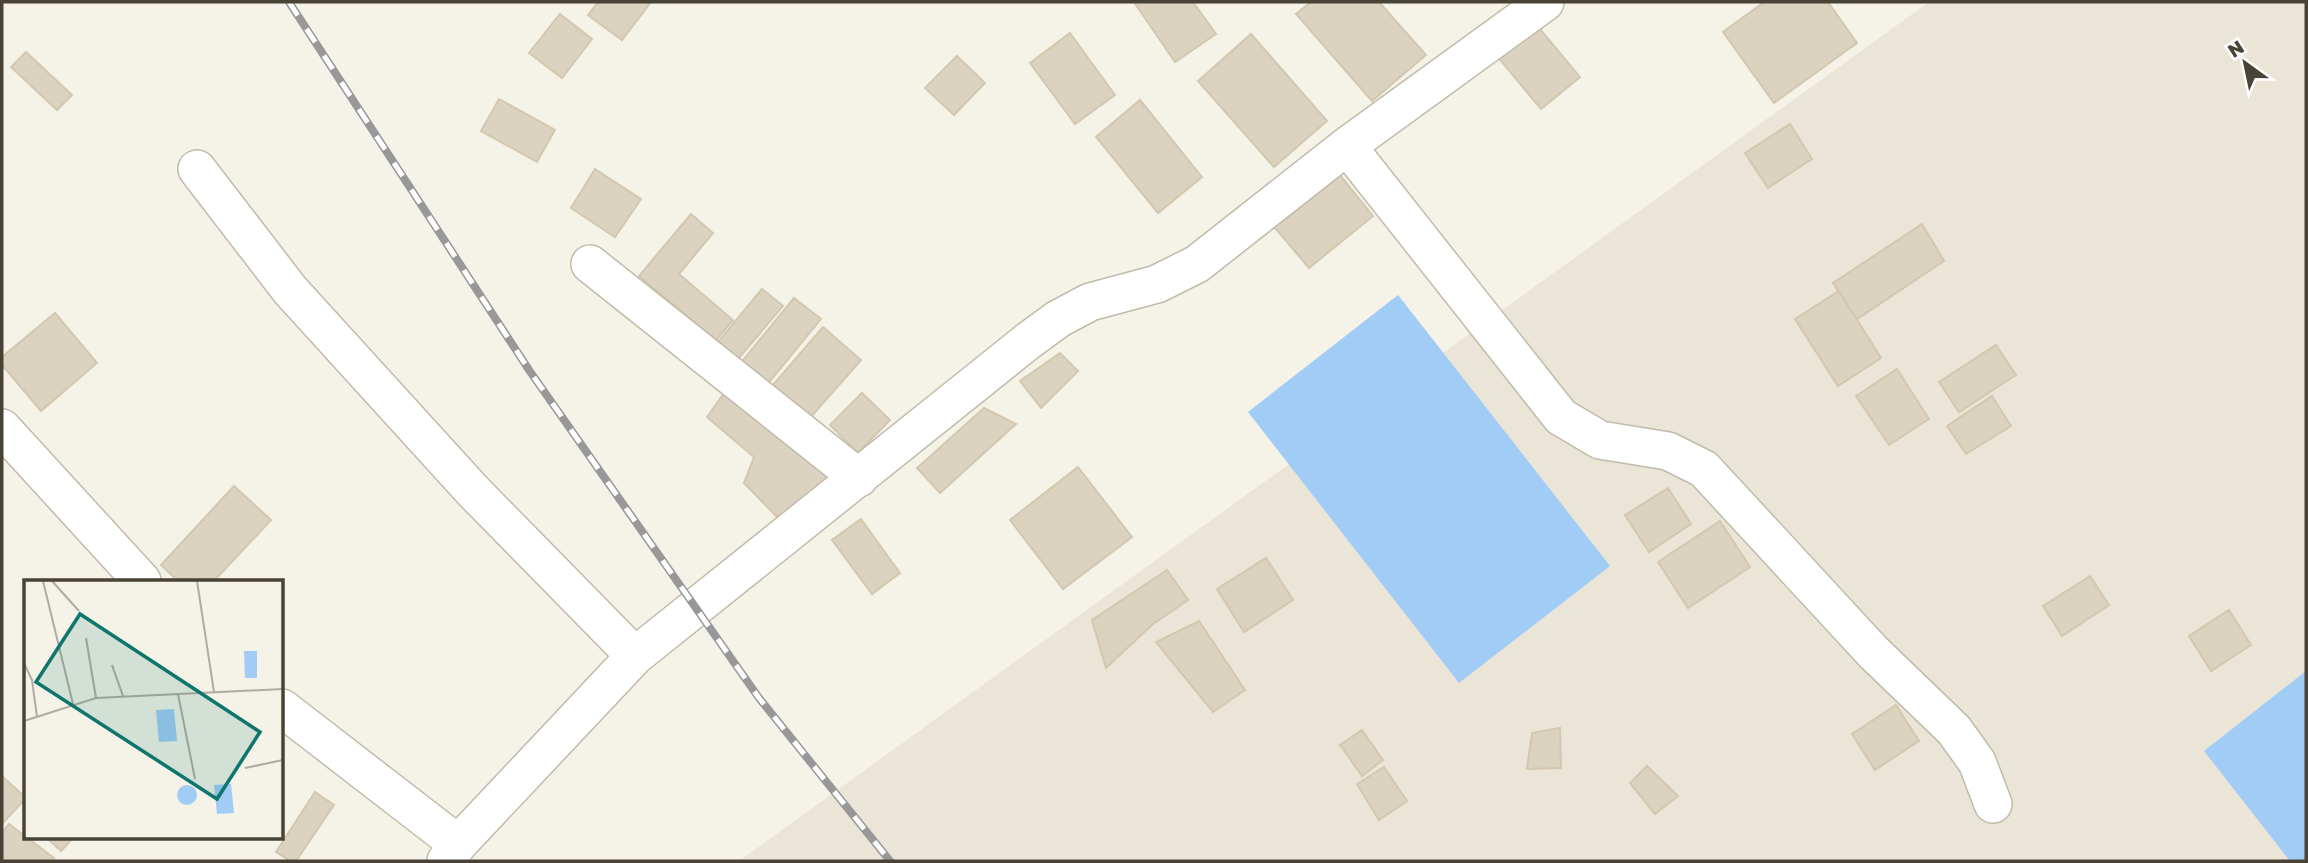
<svg xmlns="http://www.w3.org/2000/svg" width="2308" height="863" font-family="'Golos Text',sans-serif">
<style>
.residential{fill:#eae5d6}
.water{fill:#a0ccf6}
.building{fill:#dbd2bf;stroke:#d3c8af;stroke-width:2}
.lines{fill:none;stroke-linecap:round;stroke-linejoin:round}
.street-casing{stroke:#c2bbaa;stroke-width:40}
.street{stroke:#fff;stroke-width:37}
.rail-casing{stroke:#989898;stroke-width:8}
.rail{stroke:#fff;stroke-width:5;stroke-dasharray:16;stroke-linecap:butt}
.inset-road{fill:none;stroke:#b0aca1;stroke-width:2}
.view{fill:#0f766e;fill-opacity:0.15;stroke:#0f766e;stroke-width:3.5}
.inset-edge{fill:none;stroke:#494336;stroke-width:3.5}
</style>
<rect width="100%" height="100%" fill="#f5f2e8"/>
<path class="residential" d="M1929 2H2306V861H739Z"/>
<path class="water" d="M1398 295 1610 566 1459 683 1248 412Z
M2306 671V861H2290L2204 751Z"/>
<path class="building" d="M598 2H651L622 40 588 15Z
M1134 2H1193L1216 34 1175 62Z
M1311 2H1379L1426 55 1372 101 1296 14Z
M1764 2H1828L1857 43 1774 103 1723 32Z
M560 14 592 39 562 78 529 53Z
M1530 17 1580 77 1541 109 1491 49Z
M1070 33 1115 95 1075 124 1030 63Z
M1251 34 1327 121 1274 167 1198 81Z
M26 52 72 95 57 110 11 67Z
M957 56 985 83 954 115 925 88Z
M499 99 555 130 537 162 481 131Z
M1140 100 1202 177 1158 213 1096 137Z
M1790 124 1812 159 1768 188 1745 153Z
M595 169 641 199 615 237 571 208Z
M1335 169 1373 216 1309 268 1270 222Z
M691 214 713 233 679 274 733 320 716 340 639 276Z
M1922 224 1944 261 1857 319 1833 283Z
M762 289 783 306 738 359 718 342Z
M1839 291 1881 358 1838 386 1795 319Z
M794 298 821 319 766 386 739 365Z
M55 313 97 363 41 411 2 365V357Z
M823 327 861 360 810 418 773 385Z
M1996 345 2016 375 1959 412 1939 382Z
M1060 353 1078 371 1041 408 1020 381Z
M1897 369 1929 419 1889 445 1856 396Z
M724 393 833 478 784 524 744 483 754 457 707 417Z
M862 393 890 420 858 453 830 425Z
M1992 396 2011 426 1966 454 1947 426Z
M984 408 1016 424 940 493 917 468Z
M1078 467 1132 537 1063 589 1010 520Z
M234 486 271 520 214 581H178L161 565Z
M1668 488 1691 524 1649 552 1625 515Z
M861 519 900 573 872 594 832 540Z
M1720 521 1750 567 1688 608 1658 562Z
M1266 558 1293 600 1244 632 1217 589Z
M1167 570 1188 600 1153 624 1106 668 1092 620Z
M2090 576 2109 605 2062 636 2043 606Z
M2229 610 2251 645 2211 671 2189 636Z
M1199 621 1245 690 1213 712 1156 642Z
M1896 705 1919 741 1875 770 1852 734Z
M1560 728 1561 768 1527 769 1532 733Z
M1362 730 1383 760 1362 776 1340 745Z
M1647 766 1678 796 1655 814 1630 783Z
M1384 767 1407 801 1379 820 1357 784Z
M2 776 26 798 2 824Z
M315 792 334 805 296 861H290L276 852Z
M9 824 54 858 52 861H2V833Z
M46 837H74L61 851Z"/>
<g class="lines">
<g class="street-casing">
<path id="street" d="M1347 146 1561 417 1600 440 1668 451 1704 469 1873 652 1954 730 1977 762 1993 804
M197 169 290 290 473 491 635 656
M590 264 859 478
M2 428 142 581
M282 708 458 844
M446 861 458 844 635 656 1028 341 1058 319 1090 302 1157 284 1197 264 1347 146 1545 2"/>
</g>
<use href="#street" class="street"/>
<g class="rail-casing">
<path id="rail" d="M289 2 529 370 759 698 890 861"/>
</g>
<use href="#rail" class="rail"/>
</g>
<g transform="translate(24 580)">
<rect width="259" height="259" fill="#f5f2e8"/>
<path d="M220 71H233V98H221ZM150 129 153 161 135 162 132 130ZM207 204 210 233 193 234 190 205ZM153 215a10 10 0 1 1 20 0a10 10 0 1 1-20 0Z" fill="#a0ccf6"/>
<path class="inset-road" d="M19 1 49 124M28 1 55 31M173 1 190 112M62 58 72 118M0 83 8 100 13 137M88 85 99 116M154 114 171 199M0 141 72 118 259 109M221 188 259 180"/>
<path class="view" d="M56 34 236 152 193 219 12 102Z"/>
<rect width="259" height="259" class="inset-edge"/>
</g>
<rect width="2308" height="863" fill="none" stroke="#494336" stroke-width="7"/>
<g transform="translate(2245 63) rotate(327)" stroke="#ffffff" stroke-width="5" paint-order="stroke">
<path d="M0-5L12 26L0 18L-12 26Z" fill="#494336"/>
<text y="-10" font-size="19" font-weight="bold" text-anchor="middle" fill="#494336">N</text>
</g>
</svg>
